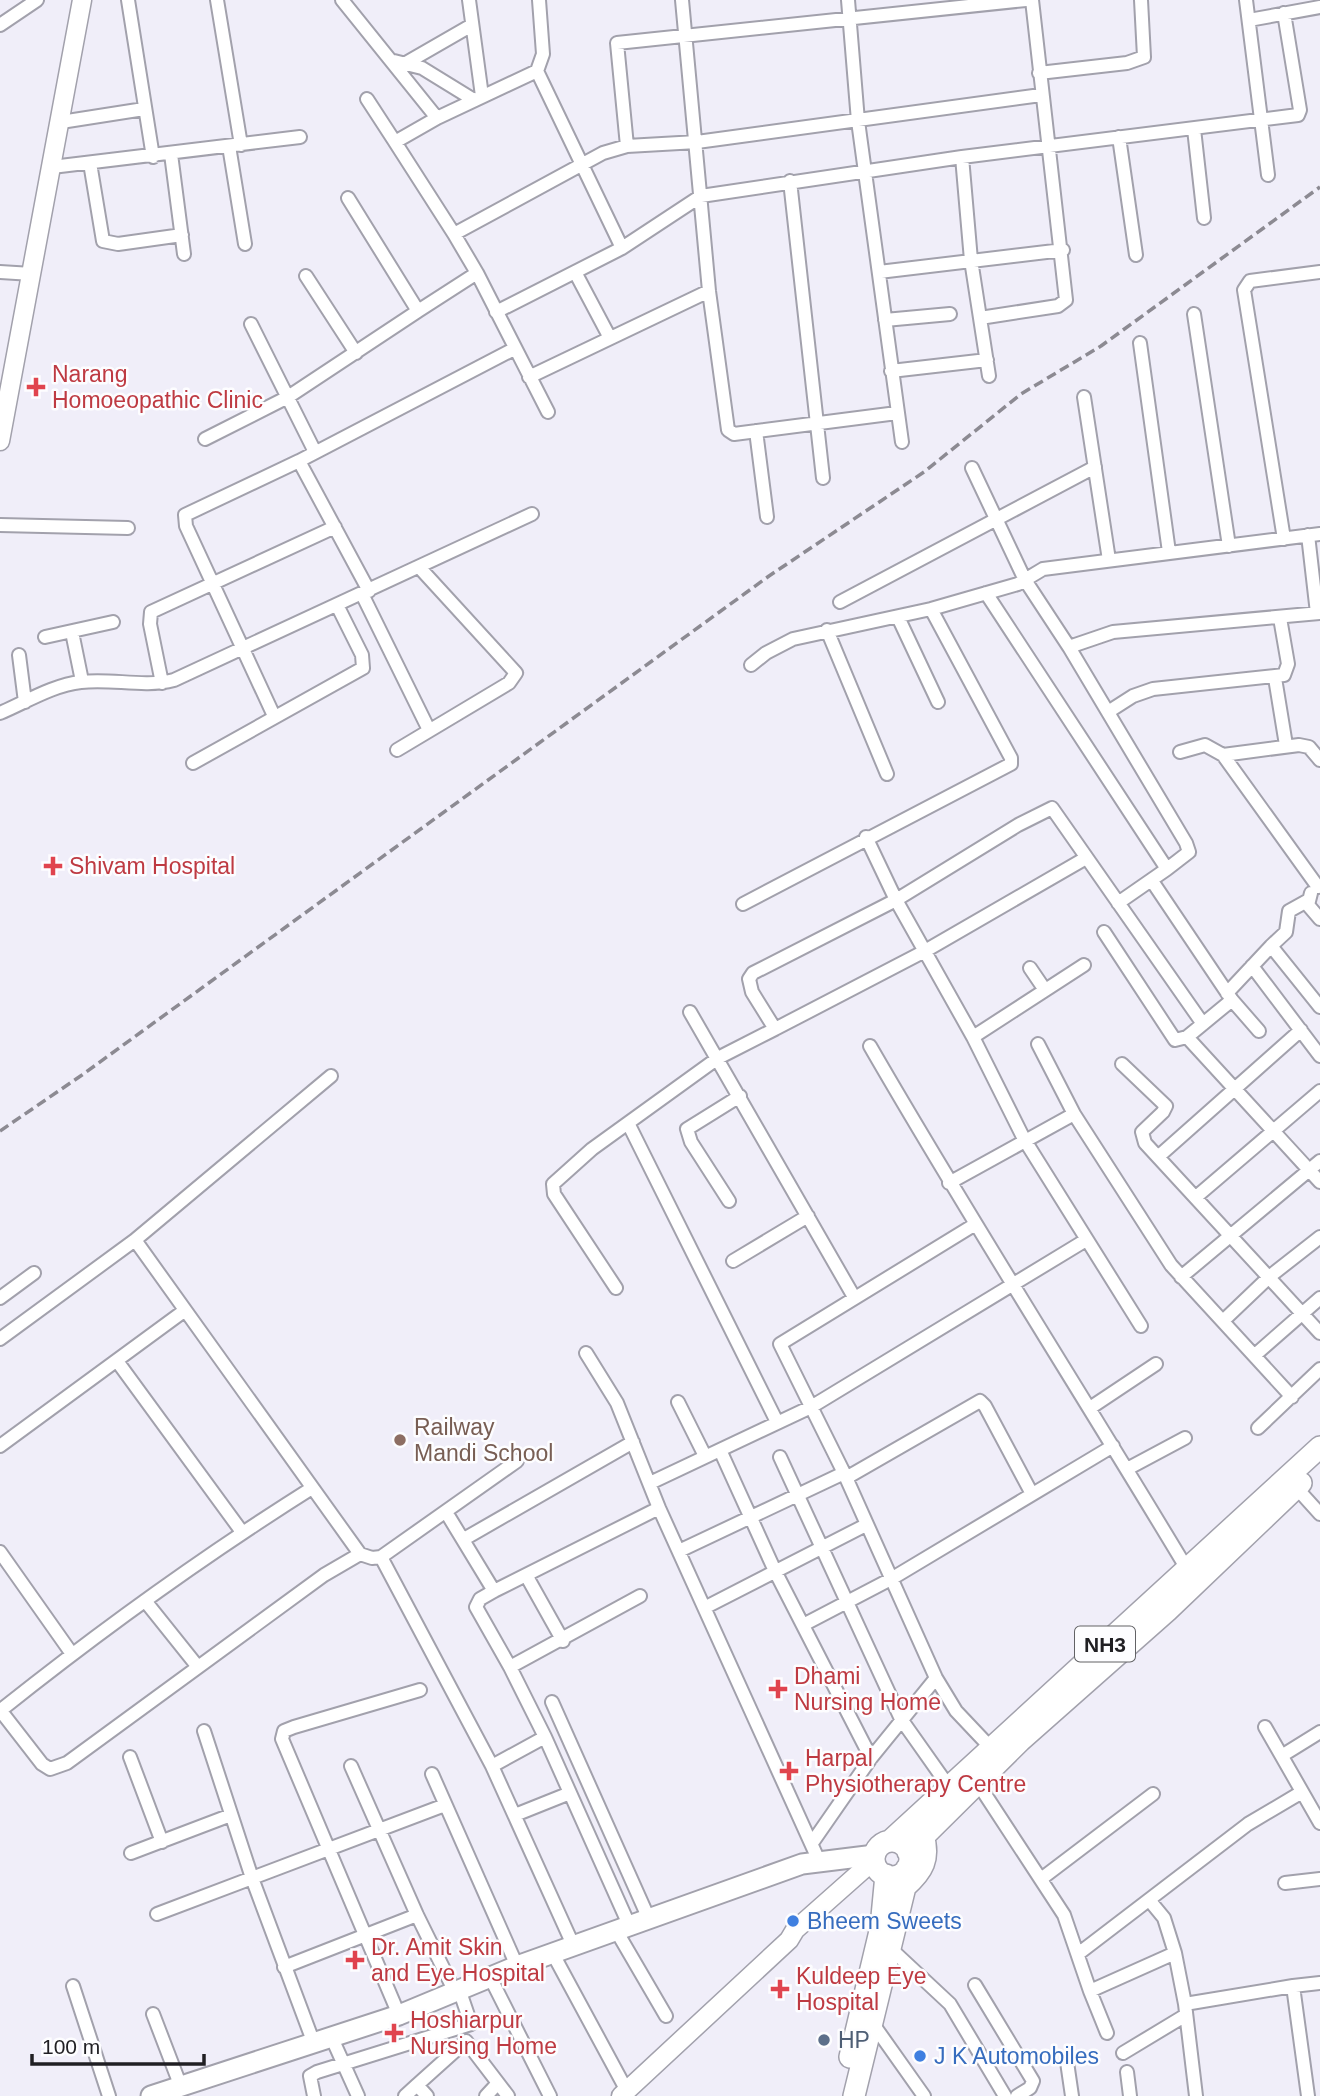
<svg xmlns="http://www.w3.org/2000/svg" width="1320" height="2096" font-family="Helvetica,sans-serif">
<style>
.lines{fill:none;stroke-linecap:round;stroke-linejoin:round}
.minor-casing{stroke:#a2a1ac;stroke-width:16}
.secondary-casing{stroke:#a2a1ac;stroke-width:21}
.primary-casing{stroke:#a2a1ac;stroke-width:23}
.trunk-casing{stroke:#a2a1ac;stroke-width:24}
.minor{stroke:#fff;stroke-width:12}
.secondary{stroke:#fff;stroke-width:18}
.primary{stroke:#fff;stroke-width:19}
.trunk{stroke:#fff;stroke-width:21}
.rail{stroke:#8c8a92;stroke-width:3.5;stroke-dasharray:10 5;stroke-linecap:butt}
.health-dot{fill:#e0444e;stroke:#fdfdff;stroke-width:2.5}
.education-dot{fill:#8d6e63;stroke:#fdfdff;stroke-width:2.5}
.shop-dot{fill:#3f7fe0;stroke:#fdfdff;stroke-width:2.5}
.service-dot{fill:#5c6f8a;stroke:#fdfdff;stroke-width:2.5}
.labels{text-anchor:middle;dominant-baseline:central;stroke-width:5;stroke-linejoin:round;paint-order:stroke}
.shield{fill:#fdfdff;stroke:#626265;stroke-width:2}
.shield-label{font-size:21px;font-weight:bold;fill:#201f23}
.health-label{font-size:23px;fill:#be3a42;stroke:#fdfdff;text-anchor:start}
.education-label{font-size:23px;fill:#785e54;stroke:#fdfdff;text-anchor:start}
.shop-label{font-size:23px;fill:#366cbe;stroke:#fdfdff;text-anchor:start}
.service-label{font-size:23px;fill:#4e5e75;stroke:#fdfdff;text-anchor:start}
</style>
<rect width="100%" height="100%" fill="#f0eef9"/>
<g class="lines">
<g class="minor-casing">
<path id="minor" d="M128 0 153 157
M217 0 241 145
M342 0 437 118 537 71 622 248
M469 0 482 96
M682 0 709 291 728 430 734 434 897 413
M848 0 858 121 902 442
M1246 0 1268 175
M1249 20 1320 7
M0 25 37 0
M394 61 422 68 474 100
M406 63 472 25
M537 71 543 54 539 0
M1039 73 1127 63 1144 57 1141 0
M367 99 395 142
M437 118 395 142 454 234
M61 122 144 109
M1194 129 1204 218
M1119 137 1136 255
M229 146 245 244
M627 146 617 43 1026 0
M171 154 184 254
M962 157 971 260 989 376
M90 163 103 241 118 244 182 235
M52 167 300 137
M790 181 823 478
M348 198 418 311 477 273
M0 272 32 274
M575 272 610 338
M879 272 1063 250
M306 276 356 353
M496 312 622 248 701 196 962 157 1298 115 1300 110 1284 13
M1194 314 1229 546
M980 318 1058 306 1066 300 1032 0
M885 320 950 314
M251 324 315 452
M1140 343 1169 552
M891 371 987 360
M529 377 709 291
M1084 397 1109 560
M548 412 477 273 454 234 603 153 627 146 697 142 1041 95
M756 431 767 517
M205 439 288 397 418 311
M299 461 369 591
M972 468 1025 580 1069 647 1186 843 1189 852 1167 869
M0 525 128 528
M1308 535 1317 613
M1284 539 1244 290 1250 281 1320 272
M986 593 1167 869 1118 903
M362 594 429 730
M840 602 1095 467
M898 617 938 702
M827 630 887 774
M72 632 82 681
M45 637 113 622
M1069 647 1113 632 1320 613
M19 655 25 702
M751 665 766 653 793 639 931 609 1018 584 1043 569 1320 534
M1275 678 1286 745
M162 683 150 624 151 612 335 527
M1108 712 1133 696 1153 689 1284 675 1288 664 1280 618
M0 713C26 702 53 685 81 682 112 678 143 688 174 680L532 514
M274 716 186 526 185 515 299 461 514 349
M397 750 509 683 516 673 419 567
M1180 752 1205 745 1223 755 1299 745 1309 747 1320 760
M1223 755 1318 887
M193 763 363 668 362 655 337 605
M866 837 896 900 973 1037 1024 1139 1141 1326
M1086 858 925 951 775 1029 752 992 749 979 753 973 896 900 1018 825 1052 808 1203 1024
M1152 881 1232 1000 1259 1031
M1311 893 1308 905 1320 919
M743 904 1011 764V758L931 609
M1104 932 1175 1040 1187 1037 1232 1000
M1271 946 1286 932 1289 911 1307 901
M1252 966 1320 1056
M1030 968 1045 990
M1227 993 1271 946 1320 1007
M690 1012 854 1297
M973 1037 1084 965
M1187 1037 1320 1182
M1038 1044 1074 1114 1171 1265 1292 1397
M870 1046C972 1223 1082 1394 1187 1569
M1122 1064 1166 1106 1163 1112 1142 1132 1145 1143 1320 1333
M628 1123 777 1422
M1159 1156 1301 1030
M949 1183 1074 1114
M1196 1197 1320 1091
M729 1201 691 1142 687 1129 740 1096
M974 1225 780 1344 844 1473 936 1678 956 1711 991 1748
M135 1240 331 1076
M733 1261 808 1216
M1181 1277 1320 1161
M616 1288 554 1194 553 1184 592 1149 718 1058 775 1029
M0 1298 34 1273
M1224 1320 1269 1277 1320 1237
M0 1339 135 1240 360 1554
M586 1353 617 1403 659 1508 819 1861
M1255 1355 1320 1298
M117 1361 242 1532
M678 1402 705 1456
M1090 1408 1156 1364
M1258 1428 1320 1369
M0 1446 184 1311
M720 1450 775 1571 871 1758
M780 1457 901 1719 949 1787
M1127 1469 1185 1438
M846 1478 980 1401 985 1406 1032 1494
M650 1483 811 1407 1086 1240
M1292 1483 1320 1514
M446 1512 494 1591
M464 1539 633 1442
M679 1551 844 1473
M0 1552 72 1654
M381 1557 492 1766 574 1947
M526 1575 563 1641
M146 1602 198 1667
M706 1607 866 1525
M803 1625 891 1579 1113 1446
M510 1667 640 1596
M552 1702 649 1919
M0 1710 42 1764 50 1769 67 1763 324 1575 360 1554 372 1558 381 1557 517 1461
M1 1710C100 1631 204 1556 312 1488
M1265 1727 1320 1823
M204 1731 252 1878 313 2041
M1283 1755 1320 1732
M130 1757 162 1842
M351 1766 417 1915 454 1990
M492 1766 545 1737
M432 1774 517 1966
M977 1782 1064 1915 1090 1991 1175 1953 1185 2004 1293 1986 1308 2096
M515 1815 570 1793
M812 1843 871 1758 936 1678
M131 1853 231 1815
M1041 1879 1153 1794
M1285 1883 1320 1879
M1150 1901 1164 1918 1175 1953
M157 1914 445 1805
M630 1927 545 1737 510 1667 476 1607 480 1599 494 1591 659 1508
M617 1932 666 2016
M891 1949 950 2004 1005 2096
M553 1954 627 2091
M1078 1954 1248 1824 1302 1792
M284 1967 417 1915
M490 1977 550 2096
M975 1985 1033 2081 1030 2088 1017 2096
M73 1986 109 2096
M1293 1986 1320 1983
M1090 1991 1107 2033
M1185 2004 1196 2096
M153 2014 181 2087
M399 2015 282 1739 284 1731 294 1727 420 1690
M873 2024 924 2096
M331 2036 358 2096
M1123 2053 1186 2015
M1067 2062 1072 2096
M1127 2072 1130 2096
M417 2085 466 2041 508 2096
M314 2096 310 2076 317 2072 471 2024 459 1989
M405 2096 417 2085 427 2096
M486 2096 498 2083"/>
</g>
<g class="secondary-casing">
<path id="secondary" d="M0 441 82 0
M621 2096 789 1940 795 1930 874 1860"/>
</g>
<g class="primary-casing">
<path id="primary" d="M151 2096 399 2015 517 1966 802 1864 875 1855"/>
</g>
<g class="trunk-casing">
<path id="trunk" d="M890 1841 1320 1447
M874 1859a18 18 0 1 1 36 0a18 18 0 1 1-36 0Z
M908 1852 1020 1741 1167 1611 1301 1483
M905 1887C923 1871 930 1859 923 1835
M850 2057 881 1927 886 1875
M854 2096 905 1887 907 1868"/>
</g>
<use href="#minor" class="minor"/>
<use href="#secondary" class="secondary"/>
<use href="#primary" class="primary"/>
<use href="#trunk" class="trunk"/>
<path class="rail" d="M0 1131 82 1075 769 576 924 472 1021 394 1101 346 1320 187"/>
</g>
<g class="health-dot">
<path d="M32.5 376.5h7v7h7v7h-7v7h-7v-7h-7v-7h7z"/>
<path d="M49.5 855.5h7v7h7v7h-7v7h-7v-7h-7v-7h7z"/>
<path d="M774.5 1678.5h7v7h7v7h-7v7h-7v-7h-7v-7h7z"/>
<path d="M785.5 1760.5h7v7h7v7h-7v7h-7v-7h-7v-7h7z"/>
<path d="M351.5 1949.5h7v7h7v7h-7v7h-7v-7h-7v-7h7z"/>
<path d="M776.5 1978.5h7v7h7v7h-7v7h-7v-7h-7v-7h7z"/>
<path d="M390.5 2022.5h7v7h7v7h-7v7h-7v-7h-7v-7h7z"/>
</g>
<circle class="education-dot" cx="400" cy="1440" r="7"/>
<g class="shop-dot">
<circle cx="793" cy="1921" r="7"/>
<circle cx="920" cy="2056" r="7"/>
</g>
<circle class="service-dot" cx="824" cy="2040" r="7"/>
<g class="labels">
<rect class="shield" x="1075" y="1626.5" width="60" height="35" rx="5"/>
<g class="shield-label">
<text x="1105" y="1644">NH3</text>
</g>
<g class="health-label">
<text x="52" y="374">Narang<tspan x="52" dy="26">Homoeopathic Clinic</tspan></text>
<text x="69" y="866">Shivam Hospital</text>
<text x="794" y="1676">Dhami<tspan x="794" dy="26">Nursing Home</tspan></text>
<text x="805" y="1758">Harpal<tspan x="805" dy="26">Physiotherapy Centre</tspan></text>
<text x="371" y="1947">Dr. Amit Skin<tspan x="371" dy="26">and Eye Hospital</tspan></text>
<text x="796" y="1976">Kuldeep Eye<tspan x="796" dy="26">Hospital</tspan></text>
<text x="410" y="2020">Hoshiarpur<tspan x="410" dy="26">Nursing Home</tspan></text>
</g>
<g class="education-label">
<text x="414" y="1427">Railway<tspan x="414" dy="26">Mandi School</tspan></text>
</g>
<g class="shop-label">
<text x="807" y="1921">Bheem Sweets</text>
<text x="934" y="2056">J K Automobiles</text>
</g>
<g class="service-label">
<text x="838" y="2040">HP</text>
</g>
</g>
<path d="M32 2054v10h172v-10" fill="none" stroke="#201f23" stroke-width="3.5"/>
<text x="42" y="2054" font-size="21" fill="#201f23" stroke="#fdfdff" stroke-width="5" paint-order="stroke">100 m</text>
</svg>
